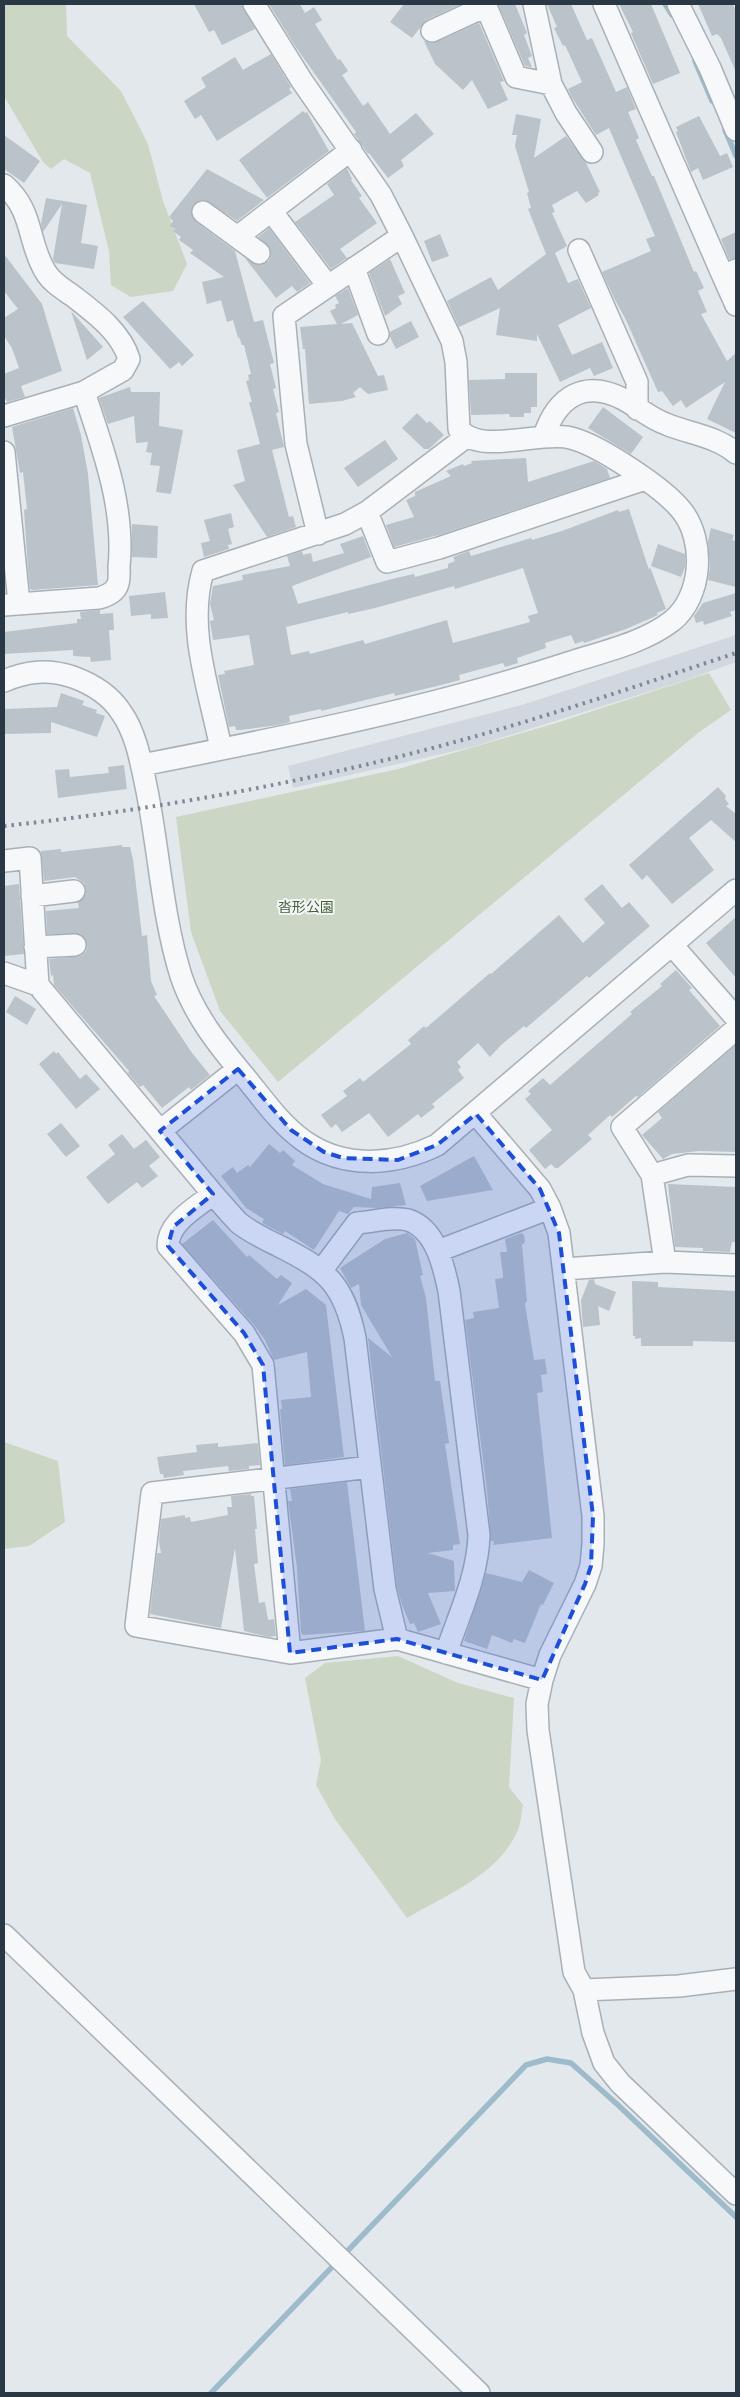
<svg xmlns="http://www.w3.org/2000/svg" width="740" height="2397" font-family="'Space Grotesk','Noto Sans JP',sans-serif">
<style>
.built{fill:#d1d7de}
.green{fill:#cbd6c4}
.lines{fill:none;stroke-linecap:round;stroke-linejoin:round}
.stream{stroke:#9ebbcc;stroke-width:5.5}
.building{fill:#bac2ca;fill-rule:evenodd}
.street-casing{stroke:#a8b0b7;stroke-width:24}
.street{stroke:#f6f8fa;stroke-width:21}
.rail{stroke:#7c8996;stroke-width:4;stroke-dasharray:2.5 5;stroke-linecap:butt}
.marked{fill:#1d4ed8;fill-opacity:0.2;stroke:#1d4ed8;stroke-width:4;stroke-dasharray:10 6;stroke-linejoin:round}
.labels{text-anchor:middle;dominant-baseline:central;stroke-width:4;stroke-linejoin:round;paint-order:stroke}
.park-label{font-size:14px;fill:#456137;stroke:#f3f6f9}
</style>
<rect width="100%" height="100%" fill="#e3e8ec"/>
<path class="built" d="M736 635V662L686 680 472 747 293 788 288 766 525 704Z"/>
<path class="green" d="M4 4H66L67 36 121 91 148 144 163 201 187 264 173 291 131 297 111 285 109 251 90 173 64 159 51 169 43 162 4 96Z
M709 673 731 710 698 733 278 1082 220 1011 191 932 176 817 398 769 553 724Z
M4 1442 58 1461 65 1522 29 1546 4 1549Z
M398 1656 458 1683 514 1698 509 1787 523 1805C521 1814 521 1824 517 1832 498 1875 446 1895 407 1918L335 1819 316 1785 321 1760 305 1678 325 1663Z"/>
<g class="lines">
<path class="stream" d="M665 4 672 15
M695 61 712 101
M725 130 736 156
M211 2393 526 2065 547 2059 571 2063 618 2105 736 2217"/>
</g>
<path class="building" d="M194 4H242L255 29 222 45 214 30 209 32Z
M269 4H300L305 13 314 7 322 20 315 24 338 60 340 59 348 71 342 75 363 106 368 102 390 134 416 113 434 134 401 160 404 166 388 178 369 153 368 154 354 134 356 132 295 46Z
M404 4H461L426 20 412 38 390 22Z
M498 4H515L527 33 524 35 532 56 528 58 532 67 525 66Z
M547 4H571L587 40 592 38 616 92 627 87 636 109 628 112 639 138 636 140 652 176H654L694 272 696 271 704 288 698 291 707 312 701 314 727 361 736 353V433L707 419 725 382 686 408 681 400 673 406 662 391 658 392 626 320 614 298 602 272 651 251 646 239 655 236 609 128 596 135 571 96 568 89 582 82 565 45 563 46 554 28 557 27Z
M619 4H651L680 73 653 84 631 33 633 32Z
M698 4H733L736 12V72L721 38 717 34 712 36Z
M479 23 504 81 500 82 508 100 488 109 472 80 463 90 435 64 424 41 430 43 437 42Z
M271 54 291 87 289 89 292 93 217 141 201 115 195 119 184 101 206 87 201 78 235 57 243 70Z
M303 111 305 113 307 112 329 151 267 198 239 160Z
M516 114 541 119 534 158 566 136 586 163 600 192 598 193 599 195 586 203 577 191 552 205 555 212 552 213 567 246 555 253 568 283 578 279 591 308 558 325 572 355 602 342 613 368 594 376 590 368 560 382 537 334V341L496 335 500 308 459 327 447 301 491 277 498 290 546 254 528 209 531 208 527 193 529 192 515 146 517 135H512Z
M699 116 720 156 727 153 733 167 703 180 698 168 691 172 676 132 678 131 676 127Z
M4 135 40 161 24 183 4 169Z
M347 168 352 179 351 180 362 196 359 198 377 223 340 249 347 258 331 269 295 222 334 195 327 184Z
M207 169 264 200 237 221 205 200 198 201 191 211 196 222 235 251 254 322 263 320 274 363 270 364 276 388 273 389 279 412 276 413 284 447 272 450 289 517 293 516 296 527 267 537 233 485 245 481 237 450 260 444 249 402H252L246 381 249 380 248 375 251 374 244 345H242L239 337 238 338 233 320 227 322 221 300 207 304 202 282 224 277 190 253 193 250 179 240 181 237 173 231 175 229 170 226 173 221 169 217Z
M46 198 87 205 81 243 98 246 94 269 55 263 53 259 62 204 43 232 41 224Z
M269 228 310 283 297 292 292 286 276 298 245 258 258 265 269 261 271 255 270 248 258 237Z
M736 232V258L729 259 721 239Z
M440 234 449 256 432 262 424 241Z
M4 254 42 304 62 371 21 386 25 397 7 402 6 399 4 400V374L19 368 12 348 4 336V318L18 309 4 291Z
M390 259 405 293 398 296 402 304 385 316 369 273Z
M348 288 358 315 341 324 352 323 378 376 384 375 388 390 368 394 360 387 353 393 356 397 342 401 309 404 305 349H303L300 327 337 324 330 311 336 308 335 305 339 303 335 296Z
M143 301 194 355 182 366 179 362 170 369 123 317Z
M71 311 103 347 87 360Z
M411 321 419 337 396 349 390 337V332Z
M505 373H537V407H531V413H524V417H510L509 414 471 415 469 380 505 379Z
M130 387 131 392H160L159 426 183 430 171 494 156 492 160 466 150 465 152 453 146 452 148 442 136 443 134 416 108 424 99 398Z
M603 407 643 437 631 454 588 428Z
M73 408 81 435 88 474 98 585 33 590 30 589 28 570 24 510 27 509 23 472 20 473 12 427Z
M417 413 427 423 430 421 444 435 429 449H424L402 428Z
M385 440 398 459 358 487 344 468Z
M526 458 528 482 594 461 607 469 610 478 442 534 394 547 386 525 414 517 406 500 415 496V492L451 476 446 471 463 464 464 466 472 463 471 461Z
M629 509 649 570 650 567 666 609 657 613 658 615 626 629 584 643 583 641 575 644 571 635 545 643 546 648 517 658 518 663 505 667 503 663 459 675 460 680 437 686 395 696 394 693 321 711V709L289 716 290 722 278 725 240 730H236L235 726 229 727 218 675 225 674 224 671 254 665 249 635 213 640 210 621 214 620 210 604 213 586 243 580 242 575 290 566 287 556 302 551 303 555 311 553 313 562 344 553 340 544 363 536 371 557 292 586 298 604 396 578 414 574 415 577 448 568V564L455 561 453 557 469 551 471 556 531 538 532 540 562 531 618 510 619 512ZM523 568 538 613 528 616 530 622 453 643 447 620 365 644 363 640 310 654 309 651 291 655 286 627 348 612V614L375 608 454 586 455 589Z
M231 513 234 527 228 529 232 544 228 545 229 549 204 557 201 543 210 541 204 520Z
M132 524 158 526 157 558 132 557Z
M711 528 734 535 732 540 736 541V587L708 580 710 567 708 541Z
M658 544 685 554V567L681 577 651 566Z
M165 592 168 618 151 619V614L131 616 129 596Z
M736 593V610L730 612 732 616 704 625 703 621 696 623 694 616 703 603Z
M100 610V614L113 613 114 630H109L111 660 91 662 90 657 73 656V650L4 654V632L77 623V619H81L80 612Z
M61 693 84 701 82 705 97 710 96 713 105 716 97 737 51 722V733L4 734V709L57 707Z
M124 765 127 789 58 798 55 770 69 769 70 777 109 773 108 767Z
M718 787 726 796 725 799 729 804 726 806 736 814V842L711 820 689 838 714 870 672 904 647 875 642 880 629 865Z
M122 845V847H130L133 859 142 936 147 935 151 981 157 995 154 996 192 1053 210 1075 191 1090 189 1087 162 1108 143 1085 140 1087 128 1073 129 1071 54 985 53 975 51 976 49 959 81 956 86 951 87 944 80 934H47L46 911 79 908 78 902 85 896 86 890 84 883 75 877 44 881 41 851 61 849V852Z
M19 884 24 954 4 956V886Z
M602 884 622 908 629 902 650 926 589 978 587 976 526 1028 524 1026 501 1045 490 1057 478 1043 457 1062 461 1067 458 1070 464 1078 432 1104 435 1107 421 1118 418 1114 388 1137 369 1113 342 1132 336 1124 331 1128 321 1115 347 1096 343 1091 360 1078 363 1082 411 1044 408 1040 424 1026 426 1028 490 973 491 974 559 915 583 943 605 923 584 899Z
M736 917V978L706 943Z
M676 970 692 988 689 990 720 1026 638 1097 636 1096 612 1117 610 1115 588 1135 592 1139 558 1168H555L551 1164 545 1169 529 1150 552 1130 525 1099 531 1094 528 1091 543 1078 550 1085 632 1014 630 1012 662 986 660 984Z
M15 996 36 1009 27 1025 6 1012Z
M736 1045V1152L699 1151 672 1154 663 1159 642 1135 662 1118 658 1112Z
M54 1051 56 1054 58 1052 80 1079 86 1074 100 1089 76 1109 39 1064Z
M61 1123 80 1146 66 1157 47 1134Z
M122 1134 134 1149 146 1140 160 1157 149 1166 158 1176 142 1188 137 1182 108 1204 86 1177 115 1154 108 1145Z
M269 1144 280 1153 283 1150 295 1161 292 1165 323 1184 371 1199 372 1187 400 1183 406 1205 378 1208 354 1207 348 1214 339 1211 314 1250 285 1231 283 1234 262 1223 264 1219 246 1208 221 1176 233 1167 237 1173 248 1165 250 1167Z
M474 1156 493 1190 427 1201 420 1186Z
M668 1184 736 1187V1242H732L730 1252 703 1251V1248L675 1247Z
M213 1220 247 1257 249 1255 277 1279 281 1275 292 1283 278 1305 306 1289 326 1305 344 1457 285 1465 280 1409H282L281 1400 311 1397 307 1352 274 1360 265 1340 254 1325 182 1244Z
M407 1233 415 1239 423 1275 420 1276 426 1298 435 1381H440L449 1443 445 1444 460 1544 453 1545V1550L428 1553 454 1561 455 1591 428 1593 441 1624 418 1632 414 1623 410 1624 402 1605 397 1587 368 1338 392 1357 361 1305 359 1284 351 1288 340 1268 385 1239Z
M521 1233 524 1235 525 1242 522 1245 527 1301 525 1304 534 1360 545 1359 547 1374 541 1375 543 1392 537 1393 552 1538 493 1545 494 1541H491L487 1491 465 1320 474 1318 473 1312 499 1308 495 1279 503 1278V1275L500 1252H507L505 1239Z
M594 1279 595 1284 616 1292 609 1311 598 1306 600 1325 583 1327 581 1300 589 1280Z
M632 1281 658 1282V1287L736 1291V1342L693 1341V1346H641V1338L635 1339V1336H633Z
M218 1443V1447L258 1443 260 1465 249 1466V1469L229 1471 228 1466 183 1471 184 1475 164 1478 163 1474H160L157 1457 197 1452 196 1445Z
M347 1482 365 1631 303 1635 301 1633 297 1568 288 1501H292L290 1489Z
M251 1494V1496H254L257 1529H255L258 1563 254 1564 259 1603 265 1602 268 1620 274 1619 276 1636 269 1637 244 1631 235 1548 221 1628 150 1614 157 1553H161L159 1542 161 1519 185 1515V1518L190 1517 191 1522 228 1515 227 1507H232L231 1496Z
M529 1570 554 1583 543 1605 541 1604 525 1643 514 1639 512 1643 492 1635 487 1649 464 1641 486 1573 522 1582Z"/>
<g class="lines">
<g class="street-casing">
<path id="street" d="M485 4 516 77 551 84
M534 4 551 84 566 113 592 152
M604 4 723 276
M678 4 710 68 736 130
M432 31 486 6
M4 185C34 211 27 241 45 271 51 282 63 289 73 296 95 313 121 332 129 359L123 370 84 392 4 416
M203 212 259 253
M272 212 328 286
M237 237 351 150
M579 250 637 382V409
M354 268 378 334
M736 270 723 276 736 305
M544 436C557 397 584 379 623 399 638 407 650 418 666 424 690 434 716 436 736 453
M4 452 19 603
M367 512 387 562 439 548 645 479
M318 534 296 444 284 316 402 236
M4 605 99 598C106 596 114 593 117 586 120 581 119 572 119 567 125 507 103 449 84 392
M4 681C27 671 48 669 73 677 92 684 110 695 121 712 136 733 141 762 146 786 159 849 162 915 181 976 194 1015 219 1046 245 1077 263 1099 280 1124 304 1141 344 1169 394 1166 437 1145L736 890
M221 749C210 691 186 630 203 571L345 524 367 512 466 437
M142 765C284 737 427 709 565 664 601 652 642 644 672 621 703 596 705 540 682 511 664 488 594 441 566 437 536 432 479 455 459 429L456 362 452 341 402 236 381 195 302 81 254 4
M4 861 30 858 38 985
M32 896 74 891
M672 945 736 1018
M35 947 75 945
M4 973 38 985 213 1194C222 1204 230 1214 239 1223 250 1232 265 1239 279 1246 327 1270 344 1284 355 1338L385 1589 397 1639
M476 1114 540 1189 550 1208 559 1233 593 1516V1544L591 1566 585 1584 550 1655 542 1680 537 1704 538 1730 574 1972 584 1990 593 2033 604 2063 620 2083 736 2194
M160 1131 238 1069
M652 1175 688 1165 736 1166
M213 1194C196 1208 168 1222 168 1246L244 1333 263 1365 290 1653
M438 1251 550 1208
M665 1262 652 1175 622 1127 736 1029
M564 1269 665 1262 736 1265
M321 1271 357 1223C372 1222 393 1216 408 1220 436 1229 444 1267 449 1291L479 1535C478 1575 459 1615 446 1653
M370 1467 152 1493 136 1626 290 1653 397 1639 542 1680
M4 1935 479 2393
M584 1990 679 1986 736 1979"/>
</g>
<use href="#street" class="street"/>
<path class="rail" d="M4 826C162 809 320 780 473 737 561 712 649 682 736 653"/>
</g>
<path class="marked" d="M238 1069 291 1130 324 1152 343 1158 398 1160 437 1145 476 1114 540 1189 559 1233 593 1516 591 1566 585 1584 542 1680 397 1639 290 1653 263 1365 244 1333 168 1246 173 1227 213 1194 160 1131Z"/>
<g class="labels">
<g class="park-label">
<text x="306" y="907">沓形公園</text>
</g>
</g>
<rect width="740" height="2397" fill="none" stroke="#2a3845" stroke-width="10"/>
</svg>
